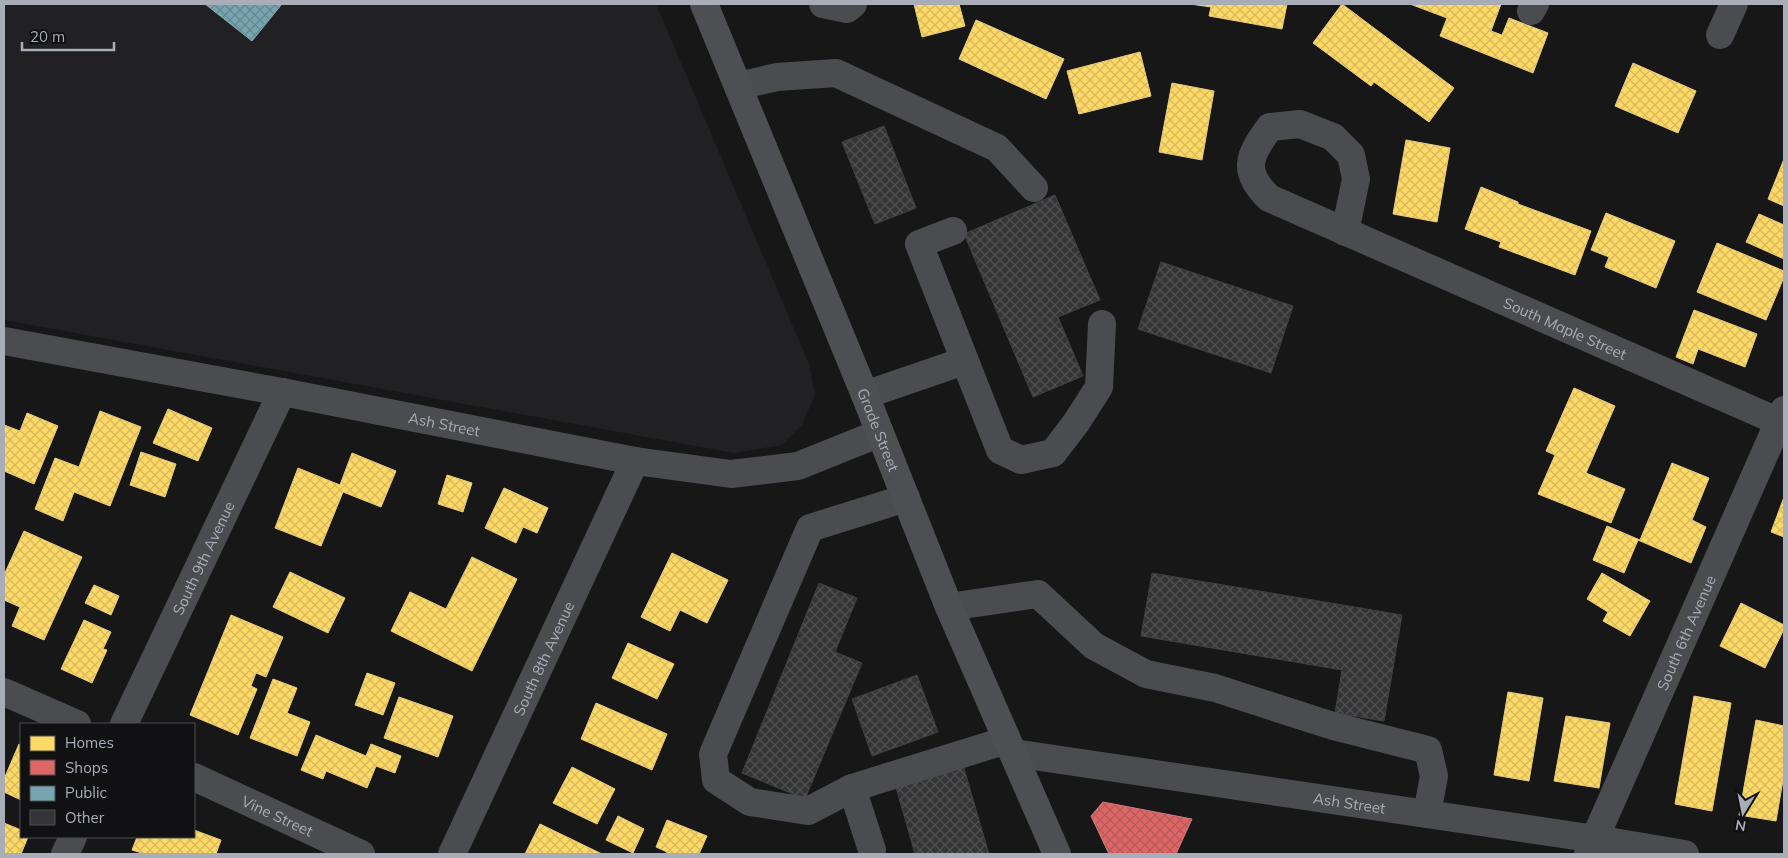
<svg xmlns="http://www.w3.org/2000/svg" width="1788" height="858" font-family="Mulish,sans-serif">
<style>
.built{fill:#212123}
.homes{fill:url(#homes-cross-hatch);stroke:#e5cc7f}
.shops{fill:url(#shops-cross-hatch);stroke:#cf7b7f}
.public{fill:url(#public-cross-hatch);stroke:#85a7b2}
.building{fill:url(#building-cross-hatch);stroke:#3f4043}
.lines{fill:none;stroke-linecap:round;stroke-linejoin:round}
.minor{stroke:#4b4c50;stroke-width:28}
.major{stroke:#4d4f52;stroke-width:28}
.labels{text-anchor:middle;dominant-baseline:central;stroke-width:5;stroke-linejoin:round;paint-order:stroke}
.street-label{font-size:15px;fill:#a8adb8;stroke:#111113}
</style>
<defs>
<pattern id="homes-cross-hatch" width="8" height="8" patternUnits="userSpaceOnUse" patternTransform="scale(1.25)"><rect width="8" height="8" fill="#ffd966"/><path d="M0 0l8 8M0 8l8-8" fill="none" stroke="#d6b85d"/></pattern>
<pattern id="shops-cross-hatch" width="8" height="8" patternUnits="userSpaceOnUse" patternTransform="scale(1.25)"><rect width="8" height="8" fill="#e06666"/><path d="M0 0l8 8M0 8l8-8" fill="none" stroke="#b45a5a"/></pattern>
<pattern id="public-cross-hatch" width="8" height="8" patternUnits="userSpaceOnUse" patternTransform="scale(1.25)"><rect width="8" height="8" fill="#76a5af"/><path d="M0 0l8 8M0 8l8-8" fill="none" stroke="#658991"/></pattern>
<pattern id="building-cross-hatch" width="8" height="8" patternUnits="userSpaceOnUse" patternTransform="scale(1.25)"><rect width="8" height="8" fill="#353536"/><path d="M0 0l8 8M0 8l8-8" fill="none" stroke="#4f5051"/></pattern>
</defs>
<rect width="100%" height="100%" fill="#171717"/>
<path class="built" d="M4 4H656L809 364 815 395 802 425 782 445 734 453 4 320Z"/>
<path class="homes" d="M914 4H959L965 26 922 37Z
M1190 4H1287L1282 29 1209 16 1211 7Z
M1342 4 1454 88 1429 122 1374 82 1371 86 1313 43Z
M1410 4H1501L1491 31 1502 35 1509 18 1548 33 1533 73 1440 36 1447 18Z
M976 20 1064 59 1046 99 959 59Z
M1140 52 1151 96 1079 114 1067 71Z
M1633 63 1696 91 1678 133 1615 106Z
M1172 83 1214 91 1202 160 1159 152Z
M1406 140 1450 148 1437 222 1393 214Z
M1784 159V206L1768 199Z
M1481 187 1518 202V204L1591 231 1575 275 1499 247 1501 242 1465 229Z
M1606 213 1675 241 1656 288 1605 267 1609 257 1591 250Z
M1759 214 1784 225V259L1746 242Z
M1717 243 1784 271V277L1766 320 1697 292Z
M1694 310 1757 334 1745 367 1698 349 1693 364 1676 357Z
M1574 388 1615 406 1586 473 1625 489 1611 523 1538 494 1555 455 1546 451Z
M168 409 212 428 198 461 153 443Z
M100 411 141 427 110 506 74 492 63 521 35 509 55 458 79 467Z
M27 413 58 426 34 484 4 471V425L20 431Z
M141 452 176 464 165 497 130 485Z
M352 453 396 471 381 507 343 492 321 546 275 528 298 468 340 485Z
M1672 463 1709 478 1692 520 1706 527 1691 563 1638 540 1624 573 1593 560 1607 526 1640 540Z
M447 475 472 483 463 512 438 504Z
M504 488 548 508 537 533 523 527 516 543 485 528Z
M1784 497V537L1771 532Z
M24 531 82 557 44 640 12 626 20 607 4 600V575Z
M672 553 728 580 707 623 680 610 670 631 641 617Z
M472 557 517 579 472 671 391 631 410 592 446 609Z
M290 572 345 598 328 633 273 607Z
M1602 573 1650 601 1630 636 1603 621 1608 612 1587 599Z
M94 585 119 596 111 615 85 603Z
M1741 603 1784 625V629L1765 668 1720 646Z
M231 615 283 637 266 677 256 673 251 686 257 689 238 735 190 715Z
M84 620 111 632 103 649 107 650 92 683 61 669Z
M628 643 674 664 657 699 612 678Z
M367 673 395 683 383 715 355 705Z
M273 679 297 688 287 713 310 722 297 756 250 738Z
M1508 692 1543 698 1529 781 1494 775Z
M1694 696 1731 703 1712 811 1675 804Z
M399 697 453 716 438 757 384 738Z
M596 703 667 734 652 770 581 739Z
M1566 716 1610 723 1599 788 1554 781Z
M1756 720 1784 726V774L1776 821 1739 815Z
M316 735 366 756 371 744 401 756 395 773 376 766 367 788 326 771 323 779 301 770Z
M19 744 21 745V800L4 792V779Z
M572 767 615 789 597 824 553 803Z
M618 816 644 829 633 853 606 840Z
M667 820 707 836 699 854H666L667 852 656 847Z
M4 823 21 830V837H28L21 854H4Z
M540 824 602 854H525Z
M194 830 221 840 216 854H145L132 850 137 837H194Z"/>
<path class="shops" d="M1103 802 1192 819 1176 854H1109L1091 816Z"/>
<path class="public" d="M205 4H282L252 41Z"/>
<path class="building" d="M884 126 916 208 875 224 842 142Z
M1055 195 1100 300 1058 317 1083 376 1033 397 964 234Z
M1161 262 1293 306 1271 373 1138 329Z
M1152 573 1402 615 1384 721 1335 713 1342 670 1141 636Z
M819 583 857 598 835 652 862 663 805 799 742 773Z
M917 675 938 732 872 756 852 699Z
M963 765 989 854H915L895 784Z"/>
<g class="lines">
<g class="minor">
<path d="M823 4 847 9 853 4"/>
<path d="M1531 11 1535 4"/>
<path d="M1720 35 1734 4"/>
<path d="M738 86 777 77 836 73 997 148 1034 188"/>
<path d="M953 231 919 244 1000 450 1021 460 1053 453 1076 423 1099 387 1102 324"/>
<path id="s1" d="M1345 232 1356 179 1351 155 1333 137 1300 124 1270 127C1249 155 1241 171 1269 198L1784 424"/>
<path id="s2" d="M4 341 282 392 635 461 731 474 798 466 880 433"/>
<path d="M865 395 964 361"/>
<path d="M949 607 1038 594 1094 646 1146 674 1215 688 1333 726 1428 750 1434 776 1427 814"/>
<path d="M4 692 77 724"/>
<path id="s3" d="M124 724 282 392"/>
<path id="s4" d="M1013 753 1596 839 1685 854"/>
<path id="s5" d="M194 777 361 854"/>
<path d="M852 788 808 811 750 802 716 780 713 754 810 528 906 498"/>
<path d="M872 850 852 788 1007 740"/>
<path d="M65 854 73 837"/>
<path id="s6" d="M452 854 635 461"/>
<path id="s7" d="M1588 854 1784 410"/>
</g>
<path class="major" id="s8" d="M704 4 865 395 949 607 1057 854"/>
</g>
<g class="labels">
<g class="street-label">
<text stroke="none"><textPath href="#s1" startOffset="575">South Maple Street</textPath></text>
<text stroke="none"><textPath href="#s2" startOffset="448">Ash Street</textPath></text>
<text stroke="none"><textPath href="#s8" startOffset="460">Grade Street</textPath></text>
<text stroke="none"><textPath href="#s3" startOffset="184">South 9th Avenue</textPath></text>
<text stroke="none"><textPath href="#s7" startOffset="242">South 6th Avenue</textPath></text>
<text stroke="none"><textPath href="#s6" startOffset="216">South 8th Avenue</textPath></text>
<text stroke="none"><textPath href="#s4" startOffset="340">Ash Street</textPath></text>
<text stroke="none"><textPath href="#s5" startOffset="92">Vine Street</textPath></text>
</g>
</g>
<rect width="1788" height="858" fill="none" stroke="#a8adb8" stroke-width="10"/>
<rect x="20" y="723" width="175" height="115" fill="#111113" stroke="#4d4f55"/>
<rect x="30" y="736" width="25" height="15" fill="#ffd966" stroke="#4d4f55"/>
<text x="65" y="748" font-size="15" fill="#a8adb8">Homes</text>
<rect x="30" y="760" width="25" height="15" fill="#e06666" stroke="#4d4f55"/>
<text x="65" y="773" font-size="15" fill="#a8adb8">Shops</text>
<rect x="30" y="786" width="25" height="15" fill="#76a5af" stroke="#4d4f55"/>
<text x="65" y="798" font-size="15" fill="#a8adb8">Public</text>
<rect x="30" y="810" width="25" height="15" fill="#353536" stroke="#4d4f55"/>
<text x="65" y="823" font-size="15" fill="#a8adb8">Other</text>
<g transform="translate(1743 813) rotate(190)" stroke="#111113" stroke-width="4" paint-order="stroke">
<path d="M0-4L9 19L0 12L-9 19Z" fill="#a8adb8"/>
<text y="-8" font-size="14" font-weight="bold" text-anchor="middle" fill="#a8adb8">N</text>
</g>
<path d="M22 42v8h92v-8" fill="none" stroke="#a8adb8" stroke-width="2.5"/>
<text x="30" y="42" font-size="15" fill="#a8adb8" stroke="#111113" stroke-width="4" paint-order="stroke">20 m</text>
</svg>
